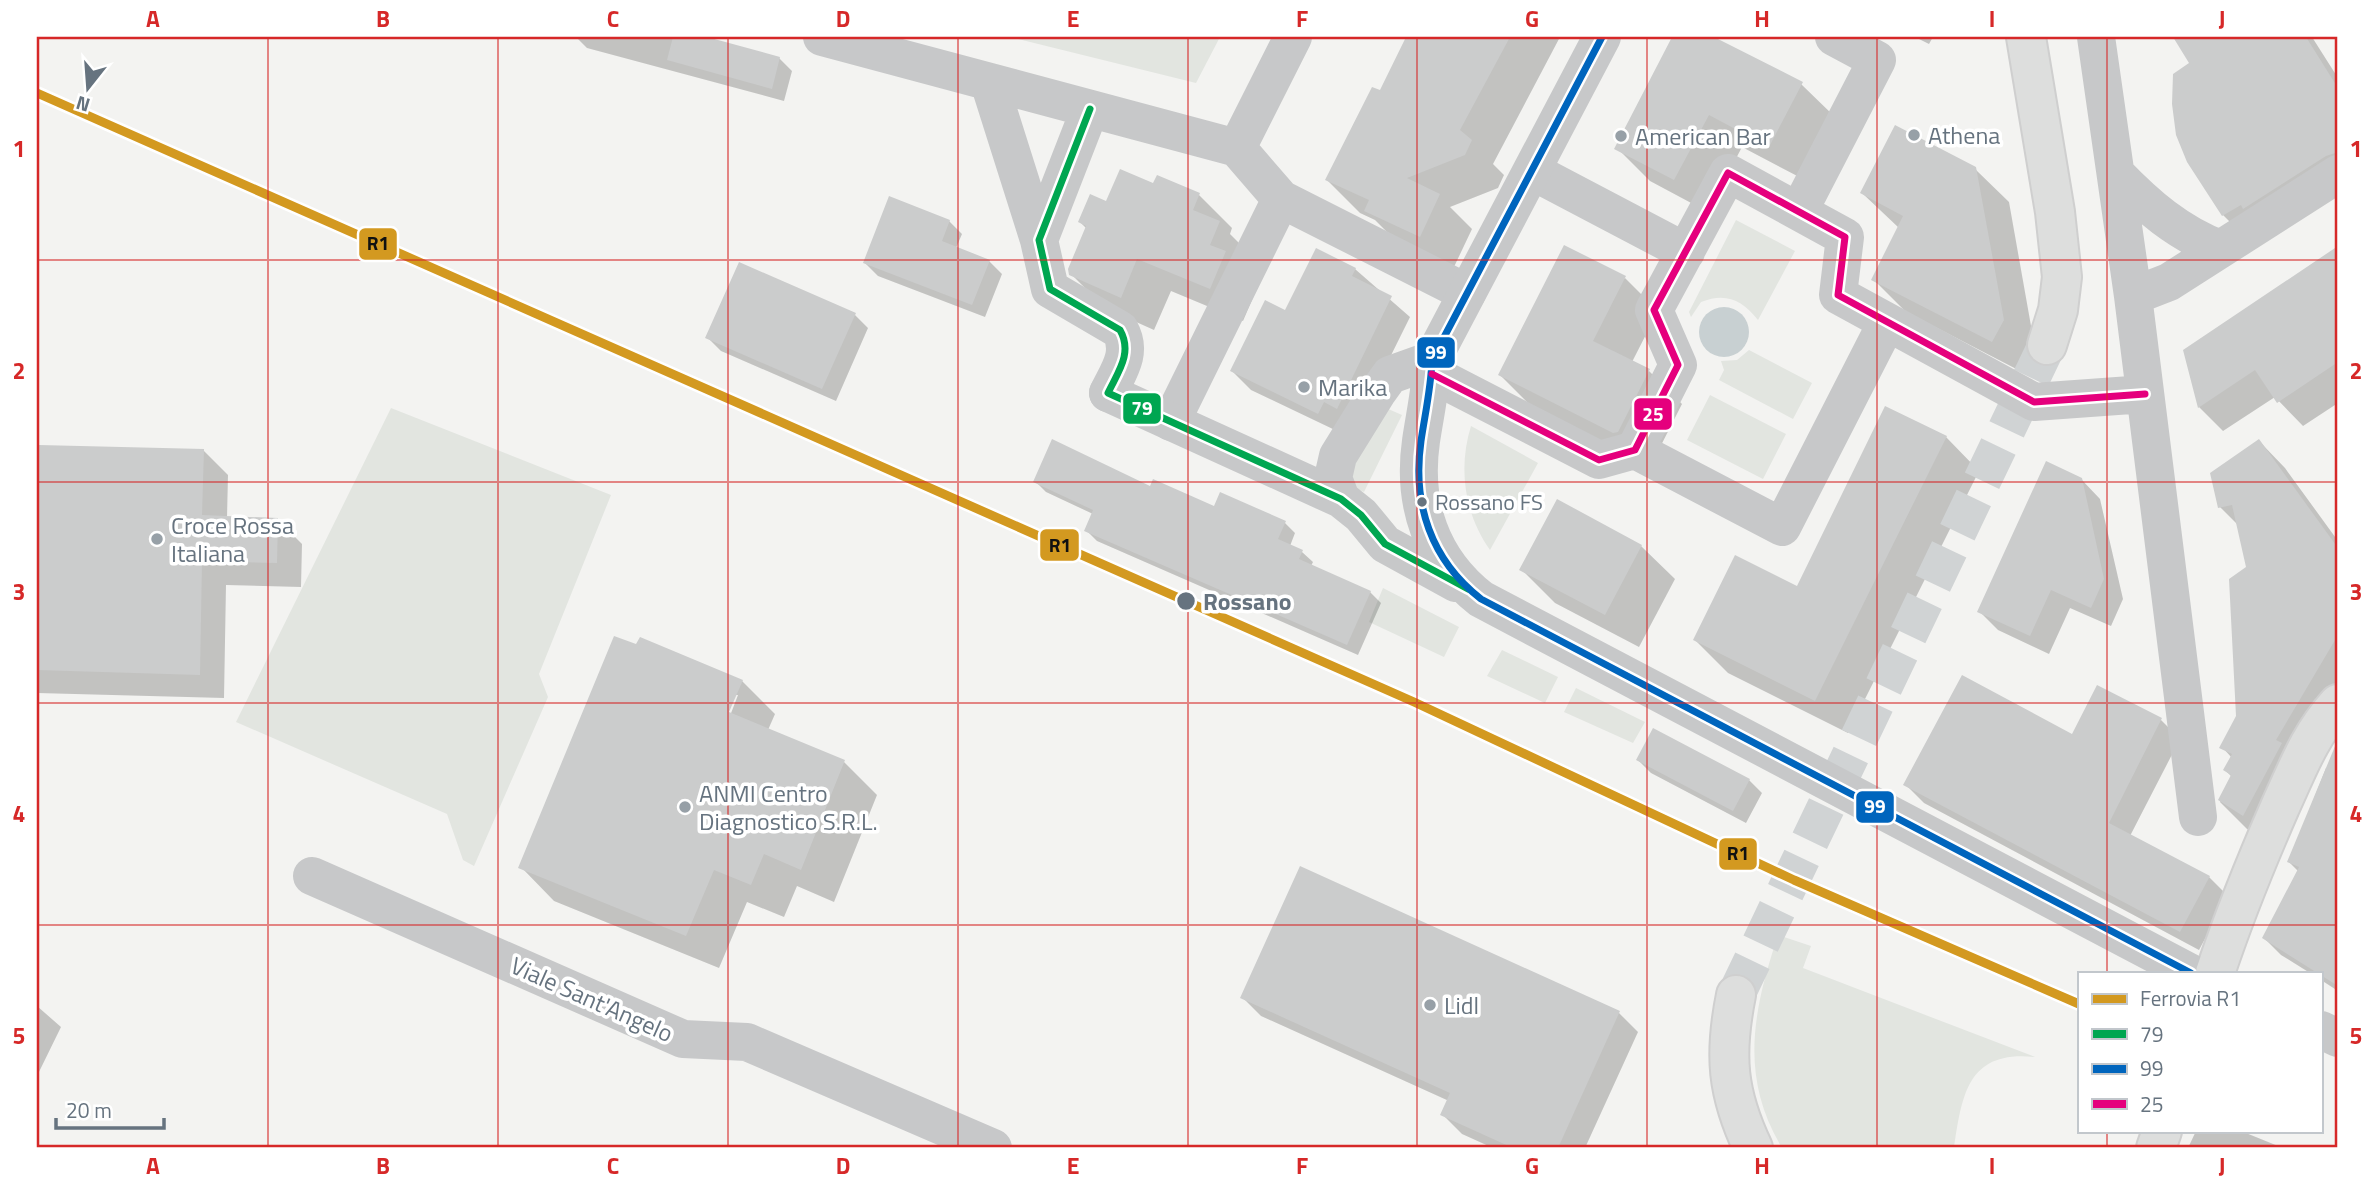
<svg xmlns="http://www.w3.org/2000/svg" width="2375" height="1185" font-family="'Titillium Web',sans-serif">
<style>
.green{fill:#e2e5e0}
.water{fill:#c8d0d2}
.shadow{fill:#0003;fill-rule:evenodd}
.building{fill:#cbcccc}
.lines{fill:none;stroke-linecap:round;stroke-linejoin:round}
.secondary-tunnel{stroke:#d0d3d4;stroke-width:38;stroke-dasharray:38 19;stroke-linecap:butt}
.secondary-casing{stroke:#cfcfcf;stroke-width:42}
.minor{stroke:#c7c8c9;stroke-width:38}
.tertiary{stroke:#c7c8c9;stroke-width:38}
.secondary{stroke:#dddedd;stroke-width:38}
.bus-1-casing{stroke:#fff;stroke-width:12}
.bus-2-casing{stroke:#fff;stroke-width:12}
.bus-3-casing{stroke:#fff;stroke-width:12}
.bus-1{stroke:#00a651;stroke-width:7}
.bus-2{stroke:#0065bd;stroke-width:7}
.bus-3{stroke:#e5007d;stroke-width:7}
.rail-1-casing{stroke:#fff;stroke-width:14}
.rail-1{stroke:#d39920;stroke-width:9}
.grid{fill:none;stroke:#d62828;stroke-width:2;stroke-opacity:0.55}
.poi-dot{fill:#97a0a7;stroke:#fff;stroke-width:2.5}
.bus-dot{fill:#66737f;stroke:#fff;stroke-width:2.5}
.labels{text-anchor:middle;dominant-baseline:central;stroke-width:7;stroke-linejoin:round;paint-order:stroke}
.bus-label{font-size:22px;fill:#66737f;stroke:#fff;text-anchor:start}
.poi-label{font-size:24px;fill:#66737f;stroke:#fff;text-anchor:start}
.stop-label{font-size:24px;font-weight:bold;fill:#66737f;stroke:#fff;text-anchor:start}
.street-label{font-size:24px;fill:#66737f;stroke:#fff}
.line-badge{stroke:#fff;stroke-width:2.5}
.badge-label{font-size:19px;text-anchor:middle;font-weight:bold;fill:#fff}
.pale-badge-label{font-size:19px;text-anchor:middle;font-weight:bold;fill:#111}
.neatline{fill:none;stroke:#d62828;stroke-width:2.5}
.grid-label{font-size:23px;text-anchor:middle;font-weight:bold;fill:#d62828}
</style>
<rect width="100%" height="100%" fill="#f3f3f1"/>
<path class="green" d="M1010 37H1220L1196 83Z
M1736 220 1795 251 1758 320C1742 300 1726 292 1701 302L1691 317 1689 312Z
M1749 350 1812 383 1793 419 1719 380 1724 370 1721 361 1737 360Z
M1710 395 1786 434 1763 479 1687 440Z
M391 408 611 495 539 674 548 697 474 866 463 860 447 814 236 722Z
M1386 408 1402 415 1364 492 1353 487 1348 465Z
M1471 426 1538 463 1490 550C1464 513 1458 468 1471 426Z
M1383 588 1459 627 1444 657 1369 622Z
M1502 650 1558 677 1545 703 1487 676Z
M1576 688 1645 722 1633 743 1564 712Z
M1778 935 1811 946 1803 968 2035 1057C1968 1050 1962 1094 1954 1148H1782C1739 1076 1753 1011 1778 935Z"/>
<path class="water" d="M1699 332a25 25 0 1 1 50 0a25 25 0 1 1-50 0Z"/>
<path class="shadow" d="M576 37H700L779 58 792 71 784 101 587 48Z
M1408 37H1560L1493 164 1504 175 1498 188 1450 207 1472 229 1453 269 1399 244 1375 220 1360 213 1327 180 1381 93Z
M1674 37H1710L1801 84 1835 117 1803 179 1742 147 1708 212 1650 181 1617 148Z
M1915 37H1933L1929 44Z
M2191 37H2312L2338 78V179L2242 234 2223 215 2192 63Z
M1975 169 2009 202 2036 354 2026 374 1906 312 1873 279 1899 228 1862 193Z
M1154 186 1199 195 1232 228 1230 234 1252 256 1258 286 1243 321 1171 291 1154 330 1105 308 1071 274 1087 229 1080 222 1107 203Z
M949 221 962 234 956 248 989 261 1002 274 985 317 878 276 865 263Z
M2338 248V403L2303 426 2275 397 2223 431 2199 407 2185 351Z
M1355 269 1410 317 1356 426 1337 431 1251 390 1232 371 1286 313Z
M1625 278 1658 311 1632 362 1649 371 1682 404 1651 465 1533 408 1500 375Z
M855 315 868 328 836 401 721 351 708 338Z
M1946 437 1979 471 1848 733 1728 673 1695 640 1797 589Z
M2259 441 2285 468 2338 541V705L2270 841 2247 829 2220 802 2232 777 2225 770 2232 758 2222 747 2238 717 2248 568 2239 526 2220 507Z
M203 450 228 475 227 518 277 519 302 544 301 587 226 585 224 698 37 693V485Z
M2081 479 2100 499 2123 599 2111 626 2070 608 2049 654 1998 630 1979 611Z
M1035 481 1151 488 1214 509 1285 523 1295 533 1290 546 1302 552 1313 562 1311 566 1370 592 1381 603 1358 655 1097 541 1086 530 1093 514 1046 492Z
M1557 502 1641 546 1675 579 1639 647 1555 603 1522 570Z
M742 681 775 714 768 730 844 762 877 795 834 902 797 886 784 917 747 902 719 968 554 901 521 867ZM735 695H738L728 721 725 720Z
M2161 720 2180 739 2130 836 2209 877 2228 896 2199 950 1924 803 1905 784 2072 737Z
M1638 760 1749 780 1762 793 1746 823 1651 773Z
M2326 768 2338 772V991L2321 980V973H2310L2281 955 2264 938 2299 872 2289 862Z
M1242 997 1619 1013 1638 1032 1585 1148H1493L1462 1134 1443 1115 1449 1101 1261 1016Z
M37 1006 61 1027 37 1076Z
M2196 1131H2241L2283 1148H2188Z"/>
<path class="building" d="M673 37H707L780 57 772 89 667 60Z
M1406 37H1510L1460 130 1472 140 1465 155 1407 178 1440 194 1420 237 1364 211 1369 200 1325 180 1372 87 1380 90Z
M1672 37H1714L1803 82 1769 147 1709 115 1674 180 1614 149Z
M2173 37H2306L2338 88V152L2326 156 2243 209 2241 205 2222 216 2187 162 2176 135 2172 104 2173 74 2189 63Z
M1895 125 1976 167 2004 320 1992 342 1871 280 1903 216 1860 193Z
M1120 169 1153 183 1157 175 1200 193 1193 210 1220 221 1210 245 1226 251 1210 289 1137 259 1121 298 1069 275 1068 269 1086 226 1078 222 1090 194 1106 201Z
M889 196 950 220 942 241 990 260 972 305 863 263Z
M1564 245 1626 276 1593 341 1650 369 1618 432 1613 433 1498 375Z
M2338 246V362L2277 403 2255 370 2198 408 2183 350Z
M1316 248 1356 268 1352 276 1392 296 1337 409 1324 402 1318 414 1230 371 1265 300 1285 310Z
M739 262 856 313 822 389 705 338Z
M1885 406 1947 436 1815 701 1693 640 1735 555 1797 586Z
M1052 439 1150 486 1153 479 1214 506 1220 492 1286 521 1278 539 1303 550 1299 559 1371 591 1347 645 1084 531 1093 510 1033 482Z
M2259 439 2338 548V635L2276 740 2282 743 2243 816 2218 800 2231 775 2223 770 2232 754 2219 748 2236 716 2229 579 2246 567 2232 505 2218 508 2210 473Z
M39 445 204 449 202 515 278 518 277 563 202 561 200 675 37 670Z
M2046 461 2082 478 2104 579 2091 608 2051 590 2030 636 1977 612Z
M1557 499 1642 545 1605 615 1519 570Z
M614 636 636 644 640 637 743 680 729 712 845 760 801 870 764 854 751 885 714 870 686 936 518 868Z
M1962 675 2072 734 2097 685 2162 718 2109 823 2210 876 2180 932 1903 785Z
M1653 728 1750 779 1733 811 1636 760Z
M2338 739V986L2262 938 2299 867 2287 862Z
M1300 866 1620 1011 1558 1148H1513L1440 1115 1450 1093 1240 998Z"/>
<g class="lines">
<path class="secondary-tunnel" d="M1736 995 2047 345"/>
<g class="secondary-casing">
<path id="secondary" d="M2026 37 2055 212 2062 277 2058 310 2047 345
M2215 973C2234 916 2256 862 2280 807 2298 768 2309 736 2338 704
M1736 995C1724 1055 1727 1093 1753 1148
M2156 1148 2162 1131"/>
</g>
<path class="minor" d="M822 37 1237 148 1281 199 1467 293
M2096 37 2133 296 2198 817
M989 82 1039 240
M1090 109 1039 240 1050 289 1120 330C1133 353 1118 372 1108 393
M1237 148 1293 37
M1532 171 1686 252
M2116 174C2147 206 2178 233 2220 249
M1799 211 1877 60 1834 37
M2133 296 2169 282 2338 174
M1432 374 1599 460 1635 450 1678 365 1654 310 1728 173 1845 237 1838 295 2034 402 2145 394
M1171 422 1281 199
M1635 450 1782 527 1887 322
M312 876 683 1039 747 1042 993 1148"/>
<path class="tertiary" d="M1602 37 1432 360C1431 388 1425 414 1421 441 1412 504 1431 560 1481 599L2191 973
M1108 393 1341 499 1361 515 1385 544 1456 583
M1341 499 1333 478 1338 456 1377 393 1390 375 1432 360
M2321 1030 2338 1038"/>
<use href="#secondary" class="secondary"/>
<g class="bus-1-casing">
<path id="bus-1" d="M1090 109 1039 240 1050 289 1120 330C1133 353 1118 372 1108 393L1341 499 1361 515 1385 544 1468 589"/>
</g>
<g class="bus-2-casing">
<path id="bus-2" d="M1602 37 1432 360C1431 388 1425 414 1421 441 1412 504 1431 560 1481 599L2191 973"/>
</g>
<g class="bus-3-casing">
<path id="bus-3" d="M1432 374 1599 460 1635 450 1678 365 1654 310 1728 173 1845 237 1838 295 2034 402 2145 394"/>
</g>
<use href="#bus-1" class="bus-1"/>
<use href="#bus-2" class="bus-2"/>
<use href="#bus-3" class="bus-3"/>
<g class="rail-1-casing">
<path id="rail-1" d="M37 93 1414 702 1794 880 2079 1004"/>
</g>
<use href="#rail-1" class="rail-1"/>
</g>
<path class="grid" d="M268 37V1148M498 37V1148M728 37V1148M958 37V1148M1188 37V1148M1417 37V1148M1647 37V1148M1877 37V1148M2107 37V973M37 260H2338M37 482H2338M37 703H2338M37 925H2338M2107 1131V1148"/>
<g class="poi-dot">
<circle cx="1914" cy="135" r="7"/>
<circle cx="1621" cy="136" r="7"/>
<circle cx="1304" cy="387" r="7"/>
<circle cx="157" cy="539" r="7"/>
<circle cx="685" cy="807" r="7"/>
<circle cx="1430" cy="1005" r="7"/>
</g>
<g class="bus-dot">
<circle cx="1422" cy="502" r="6"/>
<circle cx="1186" cy="601" r="10"/>
</g>
<g class="labels">
<g class="bus-label">
<text x="1435" y="502">Rossano FS</text>
</g>
<g class="poi-label">
<text x="1928" y="135">Athena</text>
<text x="1635" y="136">American Bar</text>
<text x="1318" y="387">Marika</text>
<text x="171" y="525">Croce Rossa<tspan x="171" dy="28">Italiana</tspan></text>
<text x="699" y="793">ANMI Centro<tspan x="699" dy="28">Diagnostico S.R.L.</tspan></text>
<text x="1444" y="1005">Lidl</text>
</g>
<g class="stop-label">
<text x="1203" y="601">Rossano</text>
</g>
<g class="street-label">
<text transform="translate(592 999) rotate(24)">Viale Sant'Angelo</text>
</g>
</g>
<g class="line-badge">
<rect x="358" y="227" width="40" height="34" rx="7" fill="#d39920"/>
<rect x="1416" y="336" width="40" height="33" rx="7" fill="#0065bd"/>
<rect x="1122" y="392" width="40" height="33" rx="7" fill="#00a651"/>
<rect x="1633" y="397" width="40" height="34" rx="7" fill="#e5007d"/>
<rect x="1039" y="528" width="41" height="34" rx="7" fill="#d39920"/>
<rect x="1855" y="790" width="40" height="34" rx="7" fill="#0065bd"/>
<rect x="1718" y="837" width="40" height="34" rx="7" fill="#d39920"/>
</g>
<g class="badge-label">
<text x="1436" y="359">99</text>
<text x="1142" y="415">79</text>
<text x="1653" y="421">25</text>
<text x="1875" y="813">99</text>
</g>
<g class="pale-badge-label">
<text x="378" y="250">R1</text>
<text x="1060" y="552">R1</text>
<text x="1738" y="860">R1</text>
</g>
<rect width="2375" height="1185" fill="none" stroke="#ffffff" stroke-width="77"/>
<rect x="2078" y="972" width="245" height="161" fill="#ffffff" stroke="#c2c7cc" stroke-width="2"/>
<rect x="2092" y="994" width="35" height="10" fill="#d39920" stroke="#c2c7cc" stroke-width="2"/>
<text x="2140" y="1006" font-size="21" fill="#66737f">Ferrovia R1</text>
<rect x="2092" y="1029" width="35" height="10" fill="#00a651" stroke="#c2c7cc" stroke-width="2"/>
<text x="2140" y="1042" font-size="21" fill="#66737f">79</text>
<rect x="2092" y="1064" width="35" height="10" fill="#0065bd" stroke="#c2c7cc" stroke-width="2"/>
<text x="2140" y="1076" font-size="21" fill="#66737f">99</text>
<rect x="2092" y="1099" width="35" height="10" fill="#e5007d" stroke="#c2c7cc" stroke-width="2"/>
<text x="2140" y="1112" font-size="21" fill="#66737f">25</text>
<g transform="translate(88 88) rotate(197)" stroke="#ffffff" stroke-width="5" paint-order="stroke">
<path d="M0-5L12 26L0 18L-12 26Z" fill="#66737f"/>
<text y="-10" font-size="19" font-weight="bold" text-anchor="middle" fill="#66737f">N</text>
</g>
<path d="M56 1118v10h108v-10" fill="none" stroke="#66737f" stroke-width="3.5"/>
<text x="66" y="1118" font-size="21" fill="#66737f" stroke="#ffffff" stroke-width="5" paint-order="stroke">20 m</text>
<rect x="38" y="38" width="2298" height="1108" class="neatline"/>
<g class="grid-label">
<text x="153" y="27">A</text>
<text x="383" y="27">B</text>
<text x="613" y="27">C</text>
<text x="843" y="27">D</text>
<text x="1073" y="27">E</text>
<text x="1302" y="27">F</text>
<text x="1532" y="27">G</text>
<text x="1762" y="27">H</text>
<text x="1992" y="27">I</text>
<text x="2222" y="27">J</text>
<text x="19" y="157">1</text>
<text x="2356" y="157">1</text>
<text x="19" y="379">2</text>
<text x="2356" y="379">2</text>
<text x="19" y="600">3</text>
<text x="2356" y="600">3</text>
<text x="19" y="822">4</text>
<text x="2356" y="822">4</text>
<text x="19" y="1044">5</text>
<text x="2356" y="1044">5</text>
<text x="153" y="1174">A</text>
<text x="383" y="1174">B</text>
<text x="613" y="1174">C</text>
<text x="843" y="1174">D</text>
<text x="1073" y="1174">E</text>
<text x="1302" y="1174">F</text>
<text x="1532" y="1174">G</text>
<text x="1762" y="1174">H</text>
<text x="1992" y="1174">I</text>
<text x="2222" y="1174">J</text>
</g>
</svg>
